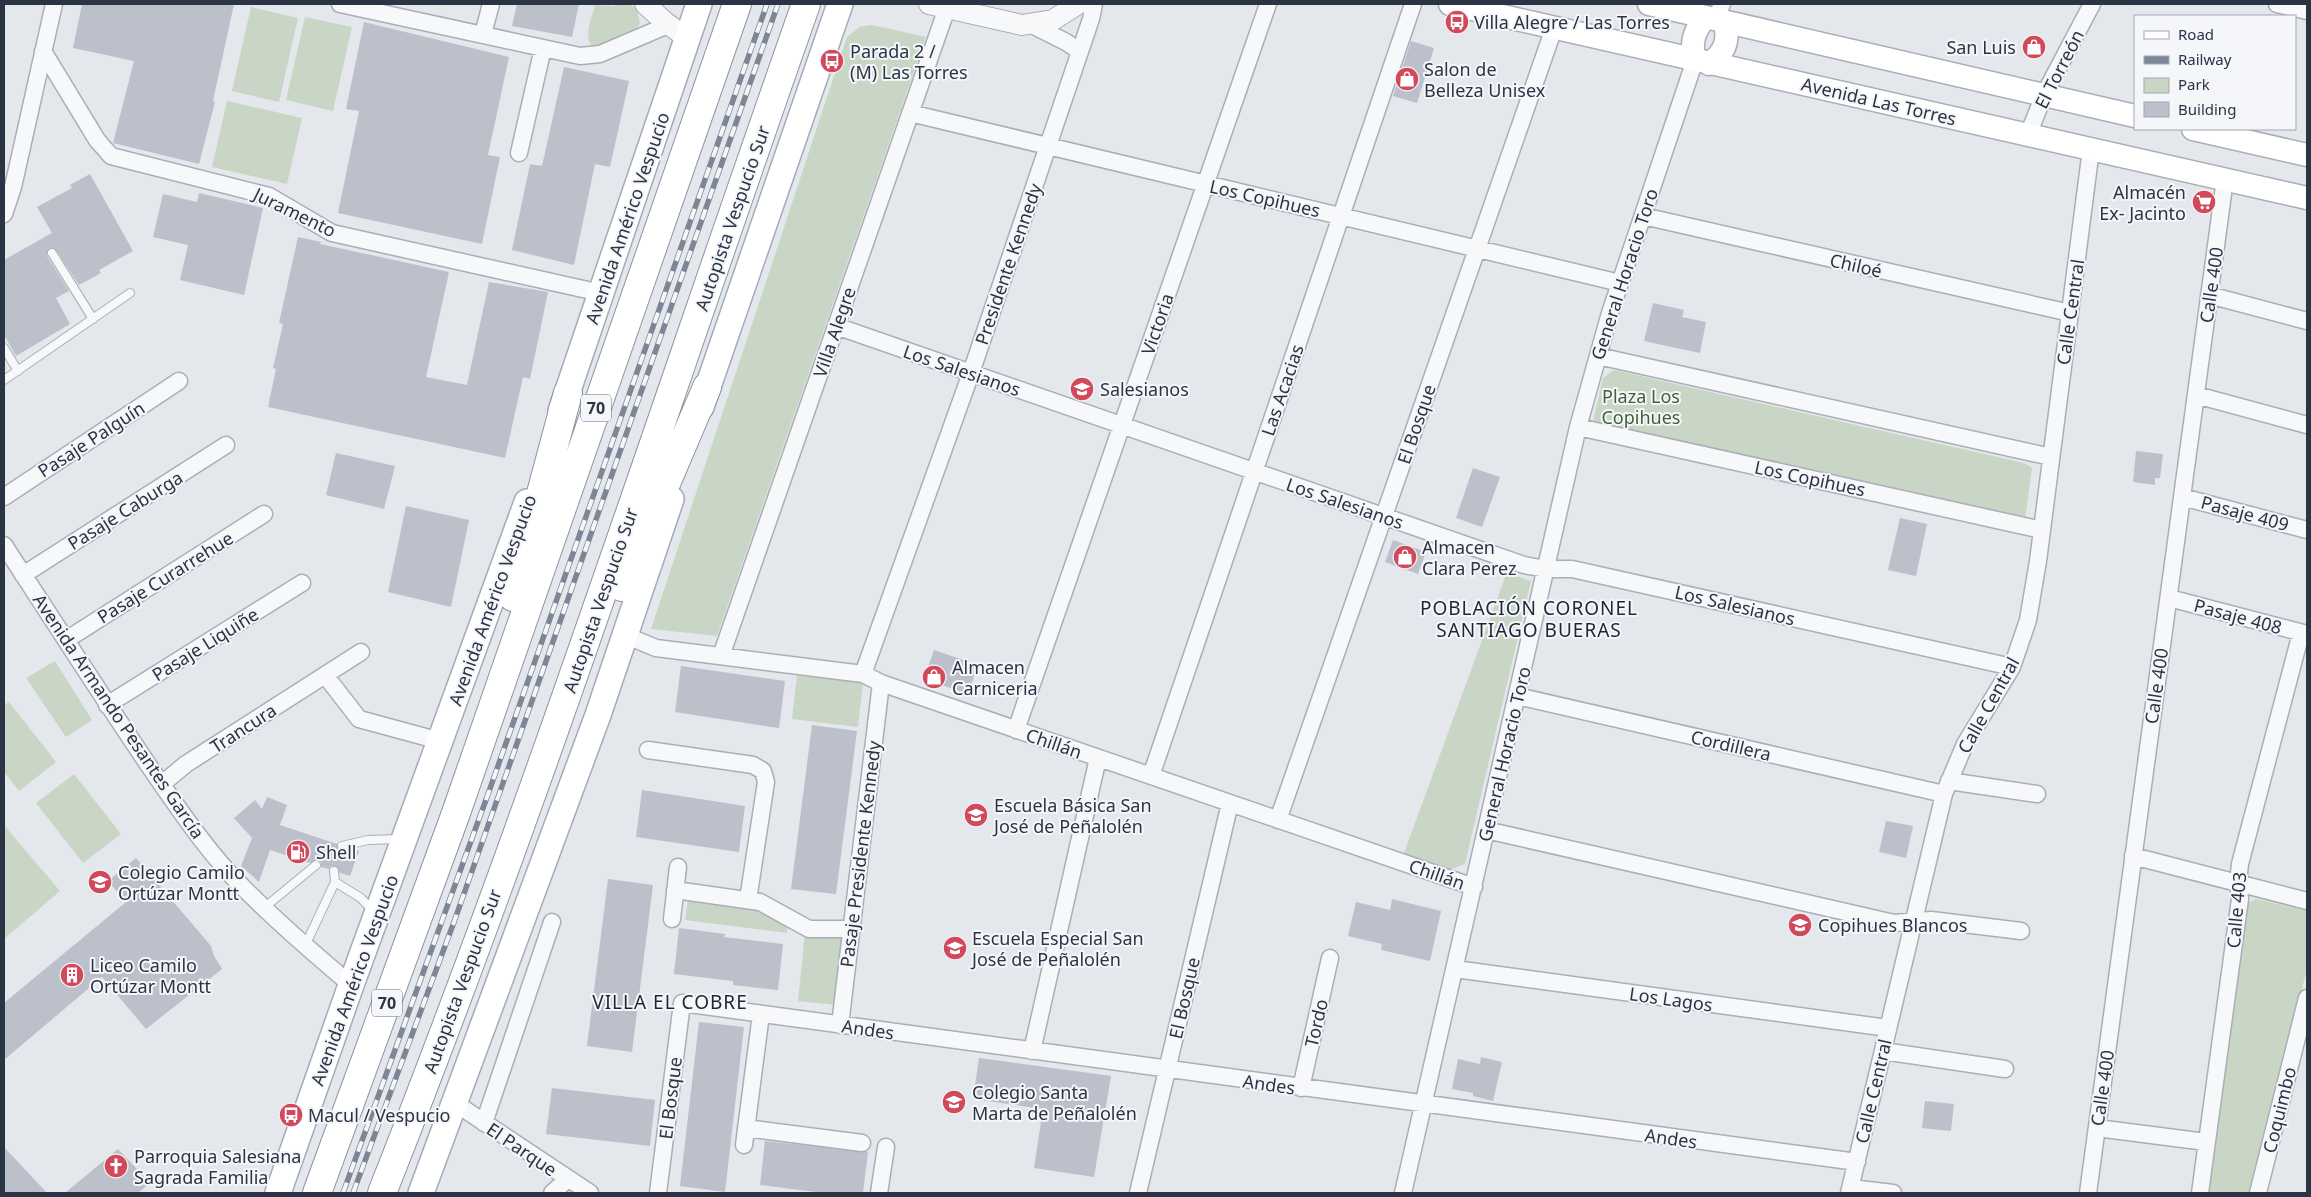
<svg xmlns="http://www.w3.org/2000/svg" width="2311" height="1197" font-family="'Noto Sans',sans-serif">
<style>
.green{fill:#c9d6c5}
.building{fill:#bbc0ca}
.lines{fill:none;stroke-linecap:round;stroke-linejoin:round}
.service-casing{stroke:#a9aeb7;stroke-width:10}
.minor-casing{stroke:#a9aeb7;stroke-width:19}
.tertiary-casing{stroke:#a9aeb7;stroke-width:22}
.secondary-casing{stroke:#a9aeb7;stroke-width:25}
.primary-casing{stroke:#a3abb8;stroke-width:28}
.motorway-casing{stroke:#8b94a3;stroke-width:30}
.service{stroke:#f7f8fa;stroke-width:8}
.minor{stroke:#f7f8fa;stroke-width:16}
.tertiary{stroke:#f7f8fa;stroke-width:20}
.secondary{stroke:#fff;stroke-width:22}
.primary{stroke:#fff;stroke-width:25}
.motorway{stroke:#fff;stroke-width:28}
.rail-casing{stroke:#7d8696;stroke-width:5.5}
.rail{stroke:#f4f6f9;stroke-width:4;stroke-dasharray:11;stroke-linecap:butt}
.labels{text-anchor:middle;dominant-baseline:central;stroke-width:4;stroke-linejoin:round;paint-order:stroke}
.shield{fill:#f4f6f9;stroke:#676e7b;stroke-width:1}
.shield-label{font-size:16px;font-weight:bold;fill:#2b3445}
.poi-label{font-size:18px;fill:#2b3445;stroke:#f4f6f9;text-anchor:start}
.street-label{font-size:18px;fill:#2b3445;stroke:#f4f6f9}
.park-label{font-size:18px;fill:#3f6138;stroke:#f4f6f9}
.neighbourhood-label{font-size:19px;letter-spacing:1px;fill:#1d2536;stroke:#f4f6f9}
</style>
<rect width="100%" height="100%" fill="#e4e7ec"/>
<path class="green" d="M617 4H630L637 10 640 23 636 32 592 47C583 35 592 18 595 5L613 6Z
M251 7 298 18 279 102 232 91Z
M305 17 352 27 333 111 286 100Z
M872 25 926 37 717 636 651 629 847 37 859 27Z
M227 101 302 118 287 184 212 167Z
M1614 370 2024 463 2032 468 2025 520 1592 426 1603 378Z
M1507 572 1531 581 1465 864 1449 870 1404 853Z
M55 661 92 720 66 737 26 678Z
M797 675 863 683 858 727 792 719Z
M9 702 56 762 19 791 4 772V705Z
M74 774 121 834 83 863 36 803Z
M4 825 60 891 4 939Z
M688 899 758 908 788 924 787 933 685 920Z
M2256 899 2307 911V969L2249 1193H2206L2244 908 2250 902Z
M805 933 844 937 836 1005 798 1001Z"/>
<path class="building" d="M82 4H234L213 101 215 102 199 164 113 143 134 61 73 48Z
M517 4H579L572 37 512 26Z
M364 22 509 57 488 155 500 157 482 244 338 213 359 111 346 109Z
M1411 41 1434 48 1417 103 1393 96Z
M564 67 629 81 610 167 595 164 574 265 512 250 530 164 542 166Z
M90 174 133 251 99 270 101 273 79 285 56 250 49 249 47 256 69 291 56 298 70 324 16 356 4 335V260L52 233 37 207 72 188 70 185Z
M199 193 263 208 244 295 180 280 188 245 153 237 163 194 197 202Z
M298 237 321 242 320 244 449 272 426 377 467 385 489 282 548 292 530 379 523 377 505 458 268 407 276 369 273 368 283 324 279 323Z
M1653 303 1684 310 1682 317 1706 322 1700 353 1644 341Z
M2136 451 2163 454 2160 478H2155V485L2133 482Z
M336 453 395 466 384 509 326 495Z
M1473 468 1500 477 1482 527 1456 518Z
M406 506 469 520 451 607 388 592Z
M1900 518 1927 524 1916 576 1888 570Z
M1393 540 1426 552 1418 574 1385 562Z
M934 650 978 665 968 694 924 679Z
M681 666 785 681 779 728 675 712Z
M812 725 857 731 836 894 791 889Z
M642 790 745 806 739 852 636 837Z
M267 797 287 805 280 825 337 844 340 851 353 849 359 851 350 876 340 873 336 866H331L329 869 321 867V862L318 860 310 863 270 850 259 882 241 866 252 838 234 818 255 800 262 809Z
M1886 821 1913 826 1906 858 1879 852Z
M136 858 211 946 214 956 222 969 146 1029 102 977 4 1060V1003L126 902 108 881Z
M608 879 653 885 632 1052 587 1046Z
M1392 899 1441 911 1430 961 1381 950 1382 944 1348 936 1356 902 1390 910Z
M679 928 725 934 724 937 783 944 778 990 733 985V981L674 974Z
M699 1022 744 1027 725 1192 680 1186Z
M1481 1057 1502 1062 1493 1101 1473 1096V1093L1452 1089 1458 1059 1480 1064Z
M979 1058 1111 1076 1094 1177 1034 1168 1043 1109 973 1099Z
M552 1088 655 1100 650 1146 546 1134Z
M1925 1101 1954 1104 1951 1131 1922 1128Z
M765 1141 868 1152 863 1193H824L760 1185Z
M4 1147 47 1193H4Z
M118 1149 150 1183 138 1193H65Z"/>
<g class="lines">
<g class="service-casing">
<path id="service" d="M52 253 93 319
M4 348 18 371
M4 380 130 293
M342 846 368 840 401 839
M334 871 335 882 361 898 372 910
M265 907 316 865
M305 946 335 882"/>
</g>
<g class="minor-casing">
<path id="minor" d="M340 4 580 56 600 54 668 25
M2277 4 2307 11
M1716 19 1722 4
M1032 25 1066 42 1079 51
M483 34 491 4
M43 51 97 140 111 156 269 196 332 233 601 293
M910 113 1620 283
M2028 135 2044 95 2092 4
M519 153 543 48
M4 214 13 187 54 4
M1643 216 2070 313
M2209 295 2307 321
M836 326 1524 565 1546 569H1572L2012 667
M1598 356 2051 457
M2196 395 2307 425
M1578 427 2042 530
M4 497 179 381
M2182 497 2307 530
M4 545C51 617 97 689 145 760 172 799 199 840 231 875 268 914 310 950 351 985
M23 575 226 445
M2169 598 2307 634
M627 636 656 648 863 674 881 683 1474 887
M66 640 264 514
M721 656 947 8
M863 674 971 373 1091 19 1094 4
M325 675 359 719 440 741
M1517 696 1944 794
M107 705 302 583
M1016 730 1268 4
M648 750 753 765 763 771 766 782 748 900
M1151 776 1413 4
M1949 781 2037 794
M162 784 186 764 361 652
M1278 820 1554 28
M1486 830 1894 923 1931 920 2021 931
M2133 856 2307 901
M675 890 760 902 809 929H851
M672 919 678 867
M1455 969 1888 1028
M840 1025 881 683
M1032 1051 1098 758
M1883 1051 2005 1069
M1301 1088 1330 958
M455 1103 590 1193
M484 1123 552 922
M746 1128 862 1143
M2097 1128 2206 1142
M744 1145 761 1014
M1851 1188 1893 1193
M552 1193 568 1179
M658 1193 682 1003 1857 1162
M879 1193 886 1147
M1138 1193 1230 803
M1403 1193 1578 427 1610 313 1695 60
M1849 1193 1944 794 1965 744 2012 667 2028 620 2038 561 2091 149
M2088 1193 2225 179
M2200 1193 2240 899 2238 883 2240 864 2301 633
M2258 1193 2307 998"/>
</g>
<g class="tertiary-casing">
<path id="tertiary" d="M645 4 665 22 687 38
M929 4 1022 25 1053 20 1078 4"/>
</g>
<g class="secondary-casing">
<path id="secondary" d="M1450 4 2307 198
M1649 4 2135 116
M1695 60C1690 43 1694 30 1706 17
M1709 64C1725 53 1730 39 1724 21
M2193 129 2307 155"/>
</g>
<g class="primary-casing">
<path id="primary" d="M701 407 840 4
M561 411 699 4
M278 1193 351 985 527 502
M421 1193 598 715 671 499"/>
</g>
<g class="motorway-casing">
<path id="motorway" d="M622 587 707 387
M513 597 568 393
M317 1193 456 813 737 4
M382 1193C537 802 666 401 806 4"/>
</g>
<use href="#service" class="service"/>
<use href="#minor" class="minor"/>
<use href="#tertiary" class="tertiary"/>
<use href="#secondary" class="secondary"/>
<use href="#primary" class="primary"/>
<use href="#motorway" class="motorway"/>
<g class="rail-casing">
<path id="rail" d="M343 1193 487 797 767 4
M353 1193 454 922 778 4"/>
</g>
<use href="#rail" class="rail"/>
</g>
<defs>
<g id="bus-disc" transform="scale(1.25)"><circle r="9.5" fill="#d1495b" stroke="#f4f6f9"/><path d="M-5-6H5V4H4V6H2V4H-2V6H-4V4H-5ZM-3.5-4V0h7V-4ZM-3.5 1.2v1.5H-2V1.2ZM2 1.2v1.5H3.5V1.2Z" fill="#fff"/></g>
<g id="shop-disc" transform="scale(1.25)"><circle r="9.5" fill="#d1495b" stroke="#f4f6f9"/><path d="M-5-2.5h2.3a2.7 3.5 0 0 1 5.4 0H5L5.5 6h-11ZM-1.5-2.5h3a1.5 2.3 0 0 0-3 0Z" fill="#fff"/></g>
<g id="supermarket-disc" transform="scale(1.25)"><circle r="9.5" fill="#d1495b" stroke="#f4f6f9"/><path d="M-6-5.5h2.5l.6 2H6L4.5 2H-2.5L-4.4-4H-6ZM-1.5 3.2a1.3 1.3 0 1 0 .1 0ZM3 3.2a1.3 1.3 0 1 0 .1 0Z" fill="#fff"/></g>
<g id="school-disc" transform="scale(1.25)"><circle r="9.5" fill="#d1495b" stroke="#f4f6f9"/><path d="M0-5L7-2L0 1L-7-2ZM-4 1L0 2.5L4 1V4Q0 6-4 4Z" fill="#fff"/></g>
<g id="fuel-disc" transform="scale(1.25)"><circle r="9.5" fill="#d1495b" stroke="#f4f6f9"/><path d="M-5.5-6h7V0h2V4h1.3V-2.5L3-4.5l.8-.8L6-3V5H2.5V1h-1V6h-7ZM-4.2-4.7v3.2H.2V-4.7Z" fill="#fff"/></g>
<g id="building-disc" transform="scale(1.25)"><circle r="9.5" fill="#d1495b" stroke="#f4f6f9"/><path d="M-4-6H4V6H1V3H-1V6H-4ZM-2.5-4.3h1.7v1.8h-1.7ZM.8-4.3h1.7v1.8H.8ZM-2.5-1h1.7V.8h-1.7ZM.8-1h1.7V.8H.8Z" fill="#fff"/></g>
<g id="church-disc" transform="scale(1.25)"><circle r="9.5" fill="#d1495b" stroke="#f4f6f9"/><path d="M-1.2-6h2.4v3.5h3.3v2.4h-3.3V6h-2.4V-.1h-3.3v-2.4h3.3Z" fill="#fff"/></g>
</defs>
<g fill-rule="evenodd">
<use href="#bus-disc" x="1457" y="22"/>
<use href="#shop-disc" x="2034" y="47"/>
<use href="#bus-disc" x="832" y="61"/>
<use href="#shop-disc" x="1407" y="79"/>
<use href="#supermarket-disc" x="2204" y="202"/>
<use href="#school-disc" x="1082" y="389"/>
<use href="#shop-disc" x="1405" y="557"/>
<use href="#shop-disc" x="934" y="677"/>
<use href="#school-disc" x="976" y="815"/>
<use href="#fuel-disc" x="298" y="852"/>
<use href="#school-disc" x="100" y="882"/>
<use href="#school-disc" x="1800" y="925"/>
<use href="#school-disc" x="955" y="948"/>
<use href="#building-disc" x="72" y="975"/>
<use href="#school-disc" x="954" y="1102"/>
<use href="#bus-disc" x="291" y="1115"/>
<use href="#church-disc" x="116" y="1166"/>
</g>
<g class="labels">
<g class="shield">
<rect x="581" y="394.5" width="30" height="27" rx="4"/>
<rect x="372" y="989.5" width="30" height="27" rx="4"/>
</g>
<g class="shield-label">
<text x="596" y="408">70</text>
<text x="387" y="1003">70</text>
</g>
<g class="poi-label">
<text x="1474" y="22">Villa Alegre / Las Torres</text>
<text x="2016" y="47" text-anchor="end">San Luis</text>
<text x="850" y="51">Parada 2 /<tspan x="850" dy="21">(M) Las Torres</tspan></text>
<text x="1424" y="69">Salon de<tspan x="1424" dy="21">Belleza Unisex</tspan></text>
<text x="2186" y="192" text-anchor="end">Almacén<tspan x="2186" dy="21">Ex- Jacinto</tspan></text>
<text x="1100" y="389">Salesianos</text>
<text x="1422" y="547">Almacen<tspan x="1422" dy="21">Clara Perez</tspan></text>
<text x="952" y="667">Almacen<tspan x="952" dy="21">Carniceria</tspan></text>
<text x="994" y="805">Escuela Básica San<tspan x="994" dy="21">José de Peñalolén</tspan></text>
<text x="316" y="852">Shell</text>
<text x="118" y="872">Colegio Camilo<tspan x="118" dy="21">Ortúzar Montt</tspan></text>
<text x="1818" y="925">Copihues Blancos</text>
<text x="972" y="938">Escuela Especial San<tspan x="972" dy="21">José de Peñalolén</tspan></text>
<text x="90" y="965">Liceo Camilo<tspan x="90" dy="21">Ortúzar Montt</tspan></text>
<text x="972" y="1092">Colegio Santa<tspan x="972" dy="21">Marta de Peñalolén</tspan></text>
<text x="308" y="1115">Macul / Vespucio</text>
<text x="134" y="1156">Parroquia Salesiana<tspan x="134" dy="21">Sagrada Familia</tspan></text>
</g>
<g class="street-label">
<text transform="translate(2059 69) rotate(-63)">El Torreón</text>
<text transform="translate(1879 101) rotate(13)">Avenida Las Torres</text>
<text transform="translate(1265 198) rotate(13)">Los Copihues</text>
<text transform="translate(295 212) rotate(26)">Juramento</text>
<text transform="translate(627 218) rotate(-71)">Avenida Américo Vespucio</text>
<text transform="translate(732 218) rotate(-71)">Autopista Vespucio Sur</text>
<text transform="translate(1008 264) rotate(-71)">Presidente Kennedy</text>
<text transform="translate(1856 265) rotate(13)">Chiloé</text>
<text transform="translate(1624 274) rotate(-72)">General Horacio Toro</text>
<text transform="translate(2211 285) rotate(-82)">Calle 400</text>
<text transform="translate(2070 312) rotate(-82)">Calle Central</text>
<text transform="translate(1157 324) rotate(-71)">Victoria</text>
<text transform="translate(834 332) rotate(-71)">Villa Alegre</text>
<text transform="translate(962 370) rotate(19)">Los Salesianos</text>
<text transform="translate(1282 390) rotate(-71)">Las Acacias</text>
<text transform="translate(1416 424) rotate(-71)">El Bosque</text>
<text transform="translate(91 439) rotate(-33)">Pasaje Palguín</text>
<text transform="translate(1810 478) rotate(12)">Los Copihues</text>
<text transform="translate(1345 503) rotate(19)">Los Salesianos</text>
<text transform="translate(125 510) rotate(-32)">Pasaje Caburga</text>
<text transform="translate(2245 513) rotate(15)">Pasaje 409</text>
<text transform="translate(165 577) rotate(-32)">Pasaje Curarrehue</text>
<text transform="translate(492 600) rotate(-70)">Avenida Américo Vespucio</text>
<text transform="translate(600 600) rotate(-71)">Autopista Vespucio Sur</text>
<text transform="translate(1735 605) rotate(13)">Los Salesianos</text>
<text transform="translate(2238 616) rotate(15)">Pasaje 408</text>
<text transform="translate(205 644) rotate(-32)">Pasaje Liquiñe</text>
<text transform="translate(2156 686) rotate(-82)">Calle 400</text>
<text transform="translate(1988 705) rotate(-61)">Calle Central</text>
<text transform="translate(119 716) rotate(56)">Avenida Armando Pesantes García</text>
<text transform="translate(243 728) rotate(-33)">Trancura</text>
<text transform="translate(1054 743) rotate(19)">Chillán</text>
<text transform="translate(1731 745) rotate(13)">Cordillera</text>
<text transform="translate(1504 754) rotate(-77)">General Horacio Toro</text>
<text transform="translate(860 854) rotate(-83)">Pasaje Presidente Kennedy</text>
<text transform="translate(1437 874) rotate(19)">Chillán</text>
<text transform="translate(2236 910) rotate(-85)">Calle 403</text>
<text transform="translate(354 980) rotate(-70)">Avenida Américo Vespucio</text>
<text transform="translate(462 981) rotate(-70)">Autopista Vespucio Sur</text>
<text transform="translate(1184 998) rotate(-77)">El Bosque</text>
<text transform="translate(1671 999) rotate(8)">Los Lagos</text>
<text transform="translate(1316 1023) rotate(-77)">Tordo</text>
<text transform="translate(868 1029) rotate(8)">Andes</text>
<text transform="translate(1269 1084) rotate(8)">Andes</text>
<text transform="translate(2102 1088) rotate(-82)">Calle 400</text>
<text transform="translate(1873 1091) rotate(-77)">Calle Central</text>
<text transform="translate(670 1098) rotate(-83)">El Bosque</text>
<text transform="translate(2279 1110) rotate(-76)">Coquimbo</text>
<text transform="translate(1671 1138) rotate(8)">Andes</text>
<text transform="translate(522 1149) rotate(34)">El Parque</text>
</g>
<g class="park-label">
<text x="1641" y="396">Plaza Los<tspan x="1641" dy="21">Copihues</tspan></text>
</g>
<g class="neighbourhood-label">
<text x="1529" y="608">POBLACIÓN CORONEL<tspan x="1529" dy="22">SANTIAGO BUERAS</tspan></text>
<text x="670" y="1002">VILLA EL COBRE</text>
</g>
</g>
<rect width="2311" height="1197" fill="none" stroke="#2b3445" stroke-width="10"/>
<rect x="2134" y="15" width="162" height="115" fill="#f4f6f9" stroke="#a4a8b1"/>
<rect x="2144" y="31" width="25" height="8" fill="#ffffff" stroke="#a4a8b1"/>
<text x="2178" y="40" font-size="15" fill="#2b3445">Road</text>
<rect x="2144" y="56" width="25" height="8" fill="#7d8696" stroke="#a4a8b1"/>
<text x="2178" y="65" font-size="15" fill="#2b3445">Railway</text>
<rect x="2144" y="78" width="25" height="15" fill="#c9d6c5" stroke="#a4a8b1"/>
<text x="2178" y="90" font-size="15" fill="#2b3445">Park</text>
<rect x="2144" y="102" width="25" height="15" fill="#bbc0ca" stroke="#a4a8b1"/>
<text x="2178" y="115" font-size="15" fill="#2b3445">Building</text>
</svg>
